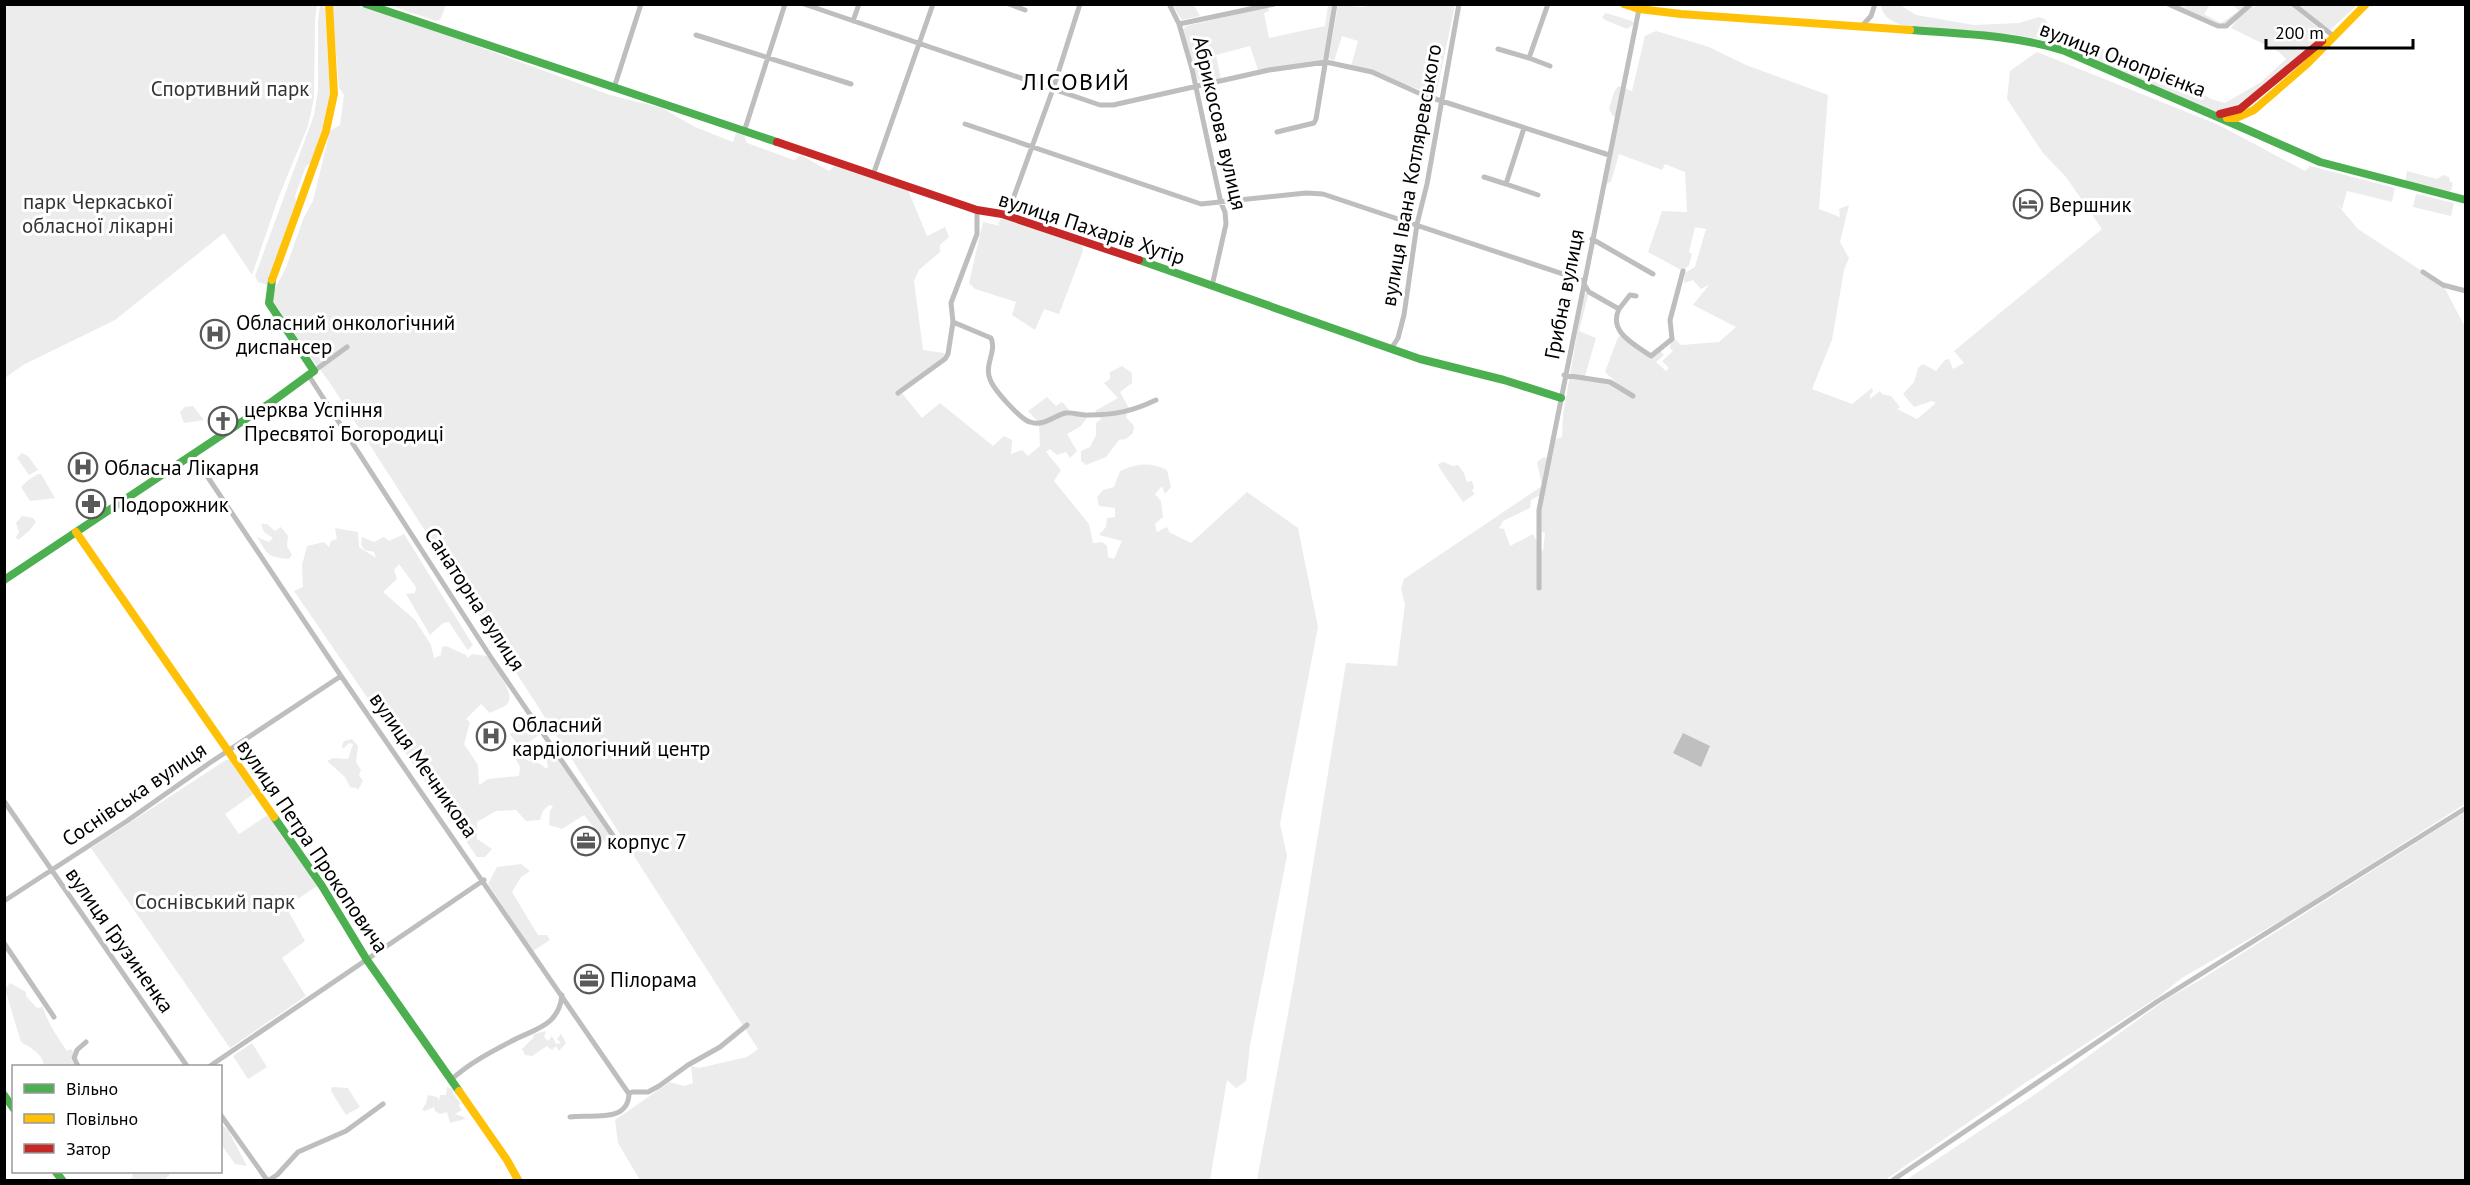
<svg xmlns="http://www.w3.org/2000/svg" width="2470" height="1185" font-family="'PT Sans',sans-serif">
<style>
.green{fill:#ececec;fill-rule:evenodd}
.water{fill:#bfbfbf}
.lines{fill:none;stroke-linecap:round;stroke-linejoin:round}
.street{stroke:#bebebe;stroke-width:5}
.fast{stroke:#4caf50;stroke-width:8}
.slow{stroke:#ffc107;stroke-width:8}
.jam{stroke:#c62828;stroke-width:8}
.labels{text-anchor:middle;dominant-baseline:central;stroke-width:6;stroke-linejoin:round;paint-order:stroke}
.street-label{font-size:21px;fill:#000;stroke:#fff}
.park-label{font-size:21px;fill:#333;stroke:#fff}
.poi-label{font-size:21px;fill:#000;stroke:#fff;text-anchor:start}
.quarter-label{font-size:24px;letter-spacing:1.5px;fill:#000;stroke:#fff}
</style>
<rect width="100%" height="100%" fill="#fff"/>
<path class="green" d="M1366 4 1455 5 1436 95 1351 66 1358 41 1342 36 1334 61 1329 58 1338 5 1364 7Z
M5 5H317L315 21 314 98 308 126 279 196 252 275 224 233 115 320 23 365 5 378Z
M320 5H323L325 10 330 94 326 117 311 163 306 166 295 196 296 201 267 285 258 282 255 276 314 115 318 90V20Z
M332 5H356L450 36 610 95 662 108 695 127 733 142 736 133 744 135 747 143 794 160 801 155 829 171 834 166 908 190 927 236 945 227 949 237 940 245V252L919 270 914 281 923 350 944 353 945 359 902 393 922 418 940 403 993 446 1004 436 1012 440 1011 454 1022 450 1028 456 1040 446 1039 423 1028 411 1047 397 1056 406 1062 402 1071 412 1088 416 1081 426 1067 434 1077 451 1070 458 1066 452 1057 455 1050 449 1046 452 1061 470 1054 481 1089 524 1093 543 1102 542 1107 546 1108 557 1114 559 1122 541 1099 535 1106 527 1107 518 1115 517V508L1099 506 1097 497 1103 490 1114 487 1120 471C1138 463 1150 462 1167 470L1171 487 1165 494 1162 486 1155 494 1161 501 1163 517 1155 524 1157 532 1167 527 1169 532 1191 543 1247 492 1298 528 1318 627 1280 824 1287 856 1250 1045 1246 1081 1236 1088 1227 1080 1210 1180H640L618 1143 615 1120 670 1082 684 1086 693 1083 691 1066 699 1068 747 1057 758 1049 330 383 270 303 271 296 285 270 304 217 313 201 330 131 340 125 344 95 339 88Z
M389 5H446L440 20 436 21Z
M1172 5H1194L1200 16 1182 20Z
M1328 5H1334L1324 58 1321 61 1258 70 1250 46 1216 55 1221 79 1201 83 1197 78 1183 30 1186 26 1268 7 1269 11 1264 13 1269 38 1325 26Z
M1881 5H1900L1916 15 1974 25 2019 23 2039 17 2045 19 2048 24 2151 71 2167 70 2174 72 2194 90 2211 99 2225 103 2261 82 2286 59 2278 51 2231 28C2249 0 2261 5 2290 5L2325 34 2241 105 2226 113 2213 111 2044 40 2017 35 1905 26C1894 23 1882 17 1881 5Z
M2173 5 2185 7 2187 5H2210L2204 14 2221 23 2239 11 2233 5H2249L2223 25Z
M2298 5H2357L2330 30Z
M1606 13 1632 21 1634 24 1627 29 1605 20 1602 17Z
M1656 31 1709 47 1746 65 1828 95 1819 209 1840 217 1839 209 1849 205 1840 242 1849 258 1844 270 1832 340 1812 389 1852 404 1872 388 1873 392 1870 395V399L1880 391 1882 394 1891 396 1900 407 1897 409 1917 419 1936 403 1932 401 1914 407 1903 394 1914 382 1918 368 1923 364 1936 371 1945 360 1949 359 1953 369 1964 363 1954 351 2102 229 2066 177 2043 153 2007 99 2010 71 2037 52 2219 125 2305 171 2310 166 2395 188 2392 202 2347 191 2342 209 2335 202 2358 229 2443 285 2465 327V804L2287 917 2182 978 2158 997 2028 1081 1885 1180H1257L1294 981 1346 663 1397 666 1405 604 1401 589 1404 579 1542 486 1537 462 1544 457 1549 459 1553 440 1562 437 1563 415 1584 294 1589 292 1579 331 1596 338 1585 376 1620 386 1605 372 1618 337 1623 335 1649 355 1660 350 1664 355 1656 362 1666 371 1669 368 1662 361 1673 351 1670 348 1672 336 1681 345 1719 342 1736 327 1693 305 1709 285 1701 289 1693 280 1684 283 1685 273 1695 267 1706 229 1695 227 1689 252 1692 254 1689 265 1683 271 1648 252 1662 211 1687 212 1685 172 1665 164 1662 170 1619 154 1611 182 1606 184 1619 120 1613 116 1609 109 1614 92 1618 86 1632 91 1645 36ZM1542 494 1538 531 1545 533 1543 552 1533 534 1510 546 1504 529 1499 528 1503 521 1530 508 1531 500Z
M2407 171 2437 179 2443 175 2449 177 2450 182 2453 183 2451 191 2444 193 2405 183Z
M2416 194 2454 203 2451 216 2413 207Z
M1002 216 1082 245 1083 251 1059 314 1044 309 1035 330 1012 315 1016 302 975 289 969 283 983 222 1001 226 998 224Z
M1122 366 1132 373V383L1120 392 1129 408 1126 417 1134 426 1133 433 1126 439 1119 440 1106 457 1086 465 1081 461V451L1090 447 1096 435V423L1101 419 1095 411 1118 398 1104 383 1110 379V372Z
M193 406 204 420 184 423 180 412 185 407Z
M22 453 28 456 38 470 29 475 17 458Z
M1443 462 1453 466 1458 465 1464 473 1467 482 1472 481 1474 487 1472 491 1475 494 1463 502 1440 469 1438 464Z
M38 474H41L55 498 30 501 21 487 27 481Z
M22 516 33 518 36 522 29 531 18 540 16 537 19 532 16 523Z
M261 524H267L275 531 281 527 288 536 287 546 292 555 289 559C267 557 268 555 257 537L269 542 273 538 264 532Z
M335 528 358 532 359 547 376 558 374 552 365 550 361 545 362 537 374 542 384 537 389 541 404 534 473 645 468 650 466 648 449 622 443 623 430 635 406 594 415 593 416 587 399 564 394 570 397 579 383 592 415 620 431 645 434 658 441 655 442 647 446 646 466 655 468 658 472 654 487 656C493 665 517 694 507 704 504 708 494 710 490 713L481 704 466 719 470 722 464 744 478 765 479 785 488 779 519 776 520 767 515 758 520 757 529 761 534 760 547 769 548 765 544 756 552 751 613 840 608 846 584 815 562 829 549 825 550 811 553 806 549 805 543 811 540 820 526 821 516 810 496 811 477 822V839L492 849 485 857H477L294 591 303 587 302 565 307 546 324 542 329 547 331 541 337 539Z
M529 718 541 733 522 748 519 747 510 734 514 731 513 728Z
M352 739 358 746 356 762 361 770 359 775 363 781 358 790 356 788 350 787 345 777 327 761 333 758 348 759 353 744 349 743 343 749 342 746 344 741Z
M226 760H230L255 793 225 814 239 834 269 814 317 886 286 907 305 941 282 958 306 996 230 1048 91 848Z
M2465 812V1180H1906L2040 1091 2168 998 2200 980Z
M521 864 530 871 521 877 512 892 538 935H547L550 940 533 951 488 884 497 867Z
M10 983 26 992V996L37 1008 43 1007C48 1024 57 1036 67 1051L71 1049 73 1052 71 1059 75 1066H44C43 1054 31 1048 21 1042L5 989Z
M546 1031 544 1037 548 1041 552 1036 556 1044 561 1043 557 1039 561 1034 566 1043 559 1051 556 1046 552 1050 547 1046 532 1056 525 1055 522 1049 533 1038 534 1034Z
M252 1043 267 1067 248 1079 233 1056Z
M332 1087 348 1088 360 1107 346 1115 331 1091Z
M447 1087 453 1089V1094L460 1102 459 1106 462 1110 455 1114 464 1117 465 1119 450 1123 447 1112 440 1114 435 1111 434 1107 425 1111 422 1110 426 1103 428 1095 437 1097 439 1101 440 1095H446Z
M223 1126 228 1130 247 1166 235 1164 221 1144V1127Z
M131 1172H170V1174L164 1180H129L133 1176Z"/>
<path class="water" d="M1683 733 1710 746 1701 767 1673 753Z"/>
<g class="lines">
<path class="street" d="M804 4 1100 105H1113L1269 70 1326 62 1372 72 1423 95 1609 155
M1009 4 1025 10
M1169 4 1179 24 1192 69 1221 203 1225 212 1226 224 1212 286
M1548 4 1529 58 1550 66
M2168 4 2218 26H2226L2251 4
M2293 4 2331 34
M853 21 859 4
M1179 24 1274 4
M1862 26 1871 16 1875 4
M696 35 851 84
M1498 49 1529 58
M614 88 641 4
M965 124 1201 204 1306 193 1323 194 1584 281
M1524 128 1506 184 1538 195
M744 132 785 4
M1277 132 1314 123 1316 119 1335 4
M873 175 933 4
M1484 177 1506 184
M977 210V234L951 303 953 322 991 338C997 351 984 365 990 379 993 389 1020 419 1030 422 1044 427 1054 415 1066 413 1073 412 1082 416 1089 415 1115 415 1133 411 1156 400
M1002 214 1009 210 1053 89 1080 4
M1592 239 1653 274
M2423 272 2443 285 2466 291
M1584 284 1589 292 1619 309C1608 332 1634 344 1651 356L1672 339 1670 320 1683 271
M1619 309 1630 295 1636 296
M1391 349 1398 338 1404 315 1417 224 1427 184 1459 4
M314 371 347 347
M1564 375 1610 382 1633 396
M309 376 492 659 616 840
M898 393 945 359 948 354 953 322
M193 455 341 676 629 1094
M1539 588V510L1639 9
M4 801 187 1066
M4 901 127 821 211 762 341 676
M4 943 54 1017
M78 1066 74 1058 77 1050 86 1042
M210 1066 484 880
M451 1080C468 1064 489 1053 510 1042 533 1029 559 1027 562 995
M629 1094 632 1092H648L659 1086 688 1065 720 1047 747 1025
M220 1114 267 1180
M570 1117C590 1114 628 1124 629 1094
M269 1180 277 1175 298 1152 346 1131 383 1104
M1893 1180 2158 1001 2466 808"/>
<path class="fast" d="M366 4 777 142
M1910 30C1962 34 2015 35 2065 51L2250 131
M2250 131 2320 162 2466 200
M1139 260 1420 359 1504 380 1561 398
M4 580 273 401 314 371 269 303 272 280
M274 817 322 886 367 960 459 1091
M4 1095 14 1109
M56 1172 62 1180"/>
<path class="slow" d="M1624 4 1639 9 1681 14 1910 30
M2227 118H2236L2254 110 2307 64 2366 4
M272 280 326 131 334 94 329 4
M76 532 274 817
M459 1091 507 1160 518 1180"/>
<path class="jam" d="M2220 114 2240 109 2322 41
M777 142 977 210 1002 214 1139 260"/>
</g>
<defs>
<g id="hotel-ring" transform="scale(1.5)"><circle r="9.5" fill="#fff" stroke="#595959" stroke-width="1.5"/><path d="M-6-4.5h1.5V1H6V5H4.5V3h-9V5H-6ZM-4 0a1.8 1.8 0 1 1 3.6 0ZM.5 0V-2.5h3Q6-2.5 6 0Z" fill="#595959"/></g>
<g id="hospital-ring" transform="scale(1.5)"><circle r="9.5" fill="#fff" stroke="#595959" stroke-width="1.5"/><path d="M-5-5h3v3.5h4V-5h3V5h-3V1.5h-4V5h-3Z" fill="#595959"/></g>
<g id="church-ring" transform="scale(1.5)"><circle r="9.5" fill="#fff" stroke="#595959" stroke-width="1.5"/><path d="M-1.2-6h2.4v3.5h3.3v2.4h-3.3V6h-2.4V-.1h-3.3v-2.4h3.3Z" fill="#595959"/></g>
<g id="pharmacy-ring" transform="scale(1.5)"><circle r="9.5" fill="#fff" stroke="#595959" stroke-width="1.5"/><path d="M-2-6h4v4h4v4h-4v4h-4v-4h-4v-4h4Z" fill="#595959"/></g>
<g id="office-ring" transform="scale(1.5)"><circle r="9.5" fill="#fff" stroke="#595959" stroke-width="1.5"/><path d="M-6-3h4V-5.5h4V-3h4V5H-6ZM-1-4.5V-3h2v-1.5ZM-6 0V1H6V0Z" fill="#595959"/></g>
</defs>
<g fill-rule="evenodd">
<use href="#hotel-ring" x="2028" y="204"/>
<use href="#hospital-ring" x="215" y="334"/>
<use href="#church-ring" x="223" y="421"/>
<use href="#hospital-ring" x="83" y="467"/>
<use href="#pharmacy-ring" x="91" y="504"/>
<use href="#hospital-ring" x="491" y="736"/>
<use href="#office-ring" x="586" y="841"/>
<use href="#office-ring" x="589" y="979"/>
</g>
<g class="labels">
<g class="street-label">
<text transform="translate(2123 59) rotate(21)">вулиця Онопрієнка</text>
<text transform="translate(1220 123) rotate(77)">Абрикосова вулиця</text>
<text transform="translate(1411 175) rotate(-80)">вулиця Івана Котляревського</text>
<text transform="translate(1092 228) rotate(18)">вулиця Пахарів Хутір</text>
<text transform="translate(1564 294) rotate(-79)">Грибна вулиця</text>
<text transform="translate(475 599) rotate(57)">Санаторна вулиця</text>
<text transform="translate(424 765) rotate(55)">вулиця Мечникова</text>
<text transform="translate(134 794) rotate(-34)">Соснівська вулиця</text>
<text transform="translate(313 846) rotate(56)">вулиця Петра Прокоповича</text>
<text transform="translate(120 940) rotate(55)">вулиця Грузиненка</text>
</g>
<g class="park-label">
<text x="230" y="88">Спортивний парк</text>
<text x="98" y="201">парк Черкаської<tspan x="98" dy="24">обласної лікарні</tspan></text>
<text x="215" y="901">Соснівський парк</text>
</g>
<g class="poi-label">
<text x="2049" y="204">Вершник</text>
<text x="236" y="322">Обласний онкологічний<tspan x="236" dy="24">диспансер</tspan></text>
<text x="244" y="409">церква Успіння<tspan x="244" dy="24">Пресвятої Богородиці</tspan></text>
<text x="104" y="467">Обласна Лікарня</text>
<text x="112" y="504">Подорожник</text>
<text x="512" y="724">Обласний<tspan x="512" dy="24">кардіологічний центр</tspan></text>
<text x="607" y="841">корпус 7</text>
<text x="610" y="979">Пілорама</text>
</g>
<g class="quarter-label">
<text x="1076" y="81">ЛІСОВИЙ</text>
</g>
</g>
<rect width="2470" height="1185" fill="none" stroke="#000000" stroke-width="12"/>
<rect x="12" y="1065" width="210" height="108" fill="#ffffff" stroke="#999999" stroke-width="1.5"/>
<rect x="24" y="1084" width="30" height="9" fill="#4caf50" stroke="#999999" stroke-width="1.5"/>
<text x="66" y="1095" font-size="18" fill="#000000">Вільно</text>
<rect x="24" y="1114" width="30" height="9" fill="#ffc107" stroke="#999999" stroke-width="1.5"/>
<text x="66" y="1125" font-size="18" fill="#000000">Повільно</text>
<rect x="24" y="1144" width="30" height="9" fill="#c62828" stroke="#999999" stroke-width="1.5"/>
<text x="66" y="1155" font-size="18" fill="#000000">Затор</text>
<path d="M2266 39v9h147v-9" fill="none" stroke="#000000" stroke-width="3"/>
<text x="2275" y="39" font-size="18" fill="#000000" stroke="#ffffff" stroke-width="4.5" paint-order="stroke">200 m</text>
</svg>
